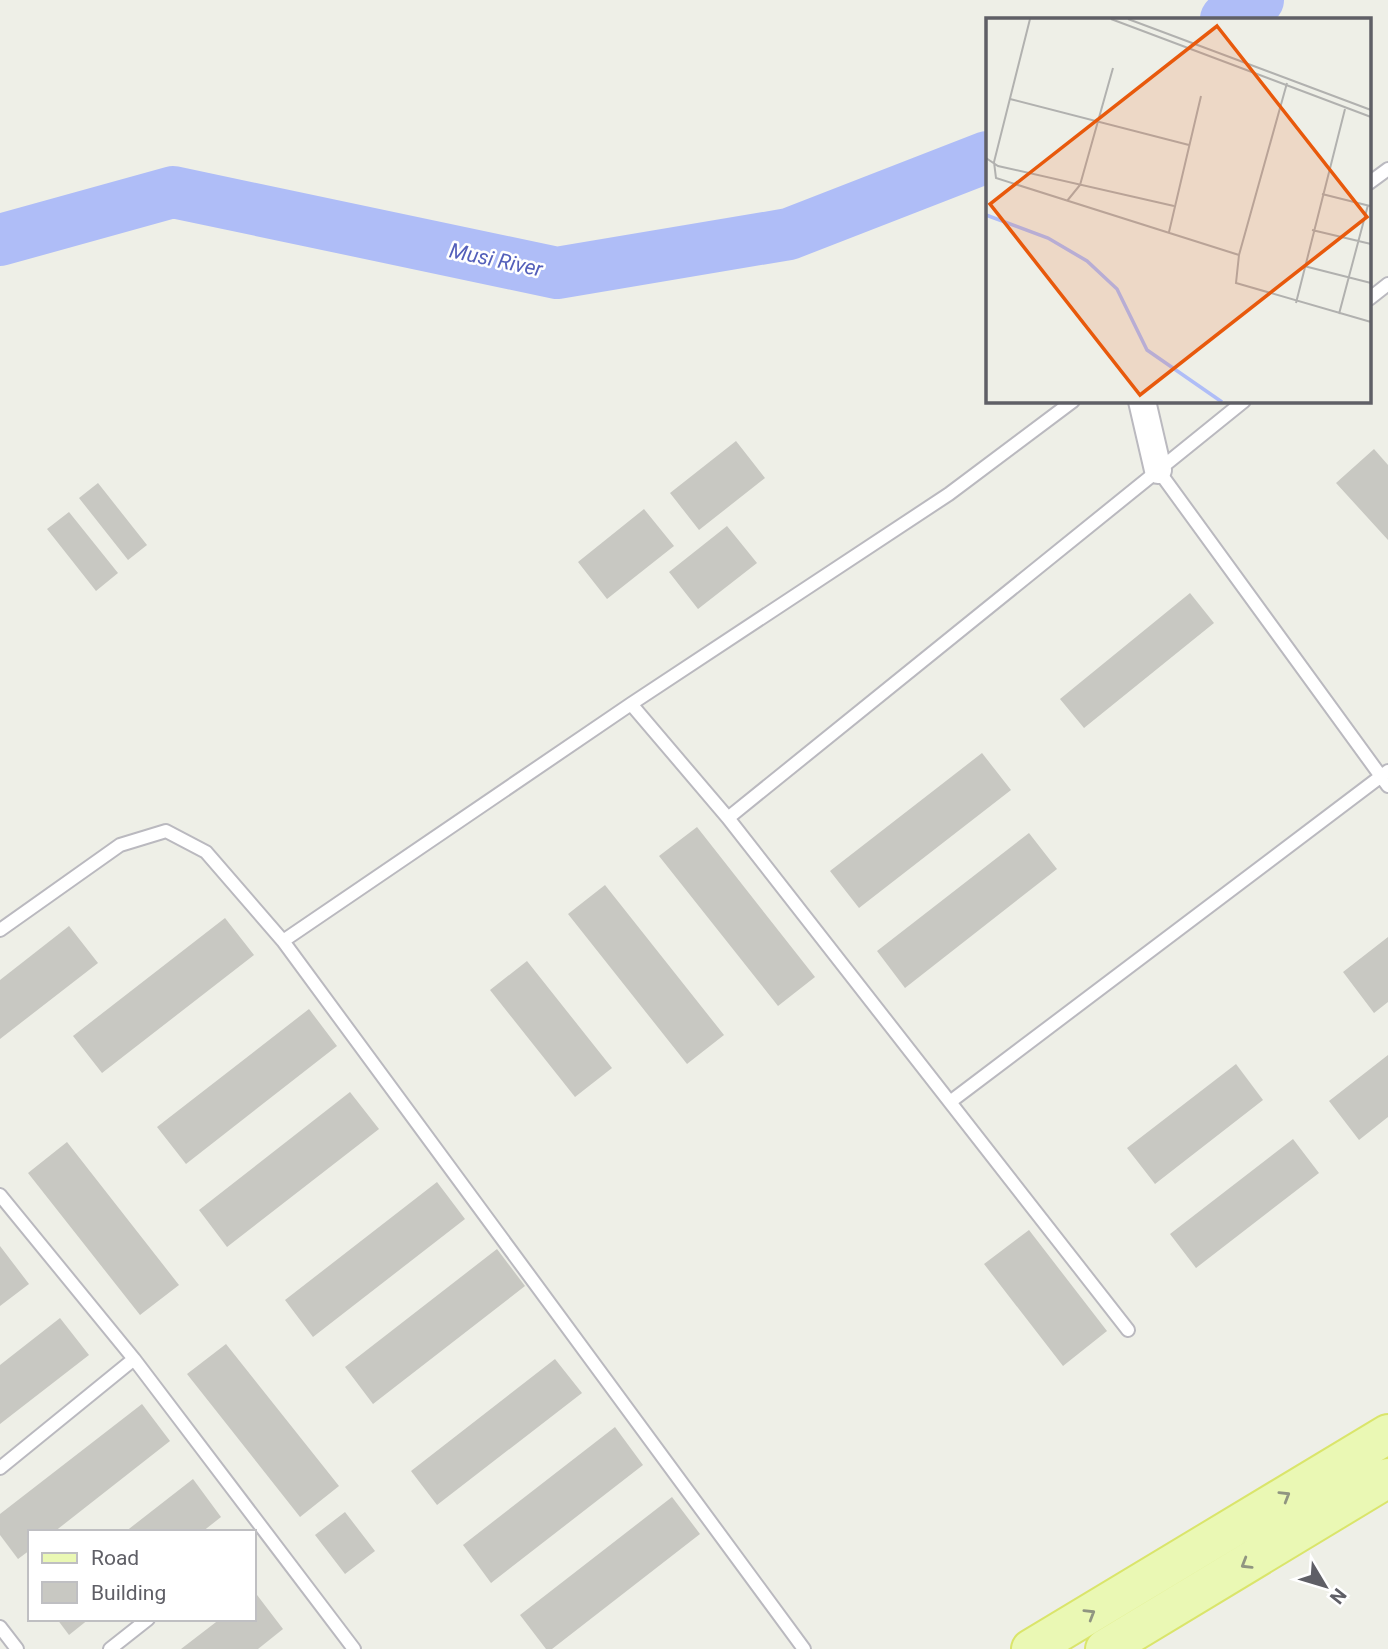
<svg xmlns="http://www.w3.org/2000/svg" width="1388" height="1649" font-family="Roboto,sans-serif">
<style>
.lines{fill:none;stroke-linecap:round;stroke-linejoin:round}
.river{stroke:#afbdf7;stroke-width:52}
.building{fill:#c8c8c2}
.service-casing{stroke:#bab9bf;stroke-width:16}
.minor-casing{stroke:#bab9bf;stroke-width:30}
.primary-casing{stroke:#dae56b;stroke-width:42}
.service{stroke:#fff;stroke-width:12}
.minor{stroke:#fff;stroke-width:26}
.primary{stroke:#eaf8b4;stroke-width:38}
.oneway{stroke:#909581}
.labels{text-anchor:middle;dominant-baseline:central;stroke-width:5;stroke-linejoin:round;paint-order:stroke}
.water-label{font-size:21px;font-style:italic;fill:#535fba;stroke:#fff}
.inset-river{fill:none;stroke:#afbdf7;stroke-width:3.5}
.inset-road{fill:none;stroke:#b1b1af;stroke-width:2}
.view{fill:#e8590c;fill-opacity:0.15;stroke:#e8590c;stroke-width:3.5}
.inset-edge{fill:none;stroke:#5f5f66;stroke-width:3.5}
</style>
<rect width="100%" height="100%" fill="#eeefe7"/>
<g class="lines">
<path class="river" d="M1226 19 1258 0
M0 240 173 192 557 273 789 234 987 157"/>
</g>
<path class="building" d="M736 441 765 478 699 530 670 493Z
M1374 449 1388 465V540L1336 483Z
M98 483 147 545 128 560 79 498Z
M644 509 674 546 607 599 578 562Z
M69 512 118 573 96 591 47 529Z
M727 526 757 563 698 609 669 572Z
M1190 593 1214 623 1084 728 1060 699Z
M982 753 1011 790 859 908 830 871Z
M697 827 815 977 778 1006 659 856Z
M1029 833 1057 869 905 988 877 951Z
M605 885 724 1035 687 1064 568 914Z
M225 918 254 955 102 1073 73 1036Z
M69 926 98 963 0 1039V980Z
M1388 937V1002L1374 1013 1343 972Z
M527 961 612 1068 575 1097 490 990Z
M309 1009 337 1046 186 1164 157 1127Z
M1388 1055V1117L1359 1140 1329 1101Z
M1236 1064 1263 1100 1155 1184 1127 1148Z
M350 1092 379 1129 227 1247 199 1210Z
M1293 1139 1319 1173 1196 1268 1170 1234Z
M67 1142 179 1285 140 1315 28 1173Z
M437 1182 465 1219 313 1337 285 1300Z
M1029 1230 1107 1331 1063 1366 984 1264Z
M0 1246 29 1284 0 1306Z
M497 1249 525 1286 373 1404 345 1367Z
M60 1318 89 1355 0 1424V1365Z
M226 1344 339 1486 300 1517 187 1374Z
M555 1359 582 1393 437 1505 411 1471Z
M142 1404 170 1441 54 1532H30V1550L18 1559 0 1535V1514Z
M615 1427 643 1465 491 1583 463 1545Z
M193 1479 221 1517 202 1532H125Z
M672 1497 700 1534 552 1649H546L520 1615Z
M345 1512 375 1551 345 1574 315 1535Z
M254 1591 283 1629 258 1649H181L220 1619H254Z
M57 1619H89L69 1635Z"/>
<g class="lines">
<g class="service-casing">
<path id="service" d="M1369 183 1388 169
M1369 299 1388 284
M1158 470 1388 786
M631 704 728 818 1128 1330
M728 818 1244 401
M0 930 120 845 166 831 206 852 283 941 804 1649
M283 941 631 704 949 494 1073 401
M950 1102 1388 771
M0 1195 134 1359 354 1649
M0 1468 134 1359
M0 1627 17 1649
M110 1649 148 1619"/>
</g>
<g class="minor-casing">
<path id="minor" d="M1142 401 1158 470"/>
</g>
<g class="primary-casing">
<path id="primary" d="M1031 1649 1388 1434
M1105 1649 1388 1478"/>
</g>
<use href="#service" class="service"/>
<use href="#minor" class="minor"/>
<use href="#primary" class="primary"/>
</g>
<defs><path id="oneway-chevron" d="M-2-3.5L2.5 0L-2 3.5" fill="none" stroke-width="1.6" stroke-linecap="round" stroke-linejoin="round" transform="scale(1.75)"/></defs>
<g class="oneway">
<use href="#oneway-chevron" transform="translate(1285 1496) rotate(-31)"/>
<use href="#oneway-chevron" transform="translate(1246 1564) rotate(149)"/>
<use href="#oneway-chevron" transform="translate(1090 1614) rotate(-31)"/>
</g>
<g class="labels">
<g class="water-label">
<text transform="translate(496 260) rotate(12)">Musi River</text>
</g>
</g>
<g transform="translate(986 18)">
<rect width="385" height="385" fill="#eeefe7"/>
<path class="inset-river" d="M0 197 62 220 101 243 131 271 161 332 236 384"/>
<path class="inset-road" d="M44 1 8 144 10 160 253 237M125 1 385 99M142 1 385 92M301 65 253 237 250 265 385 304M24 81 203 127M0 140 12 148 188 188M336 176 384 188M81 183 94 167 127 50M326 212 385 226M183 214 215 78M318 248 385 265M310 285 359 91M353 296 382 187"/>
<path class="view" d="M231 8 381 199 154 377 4 186Z"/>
<rect width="385" height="385" class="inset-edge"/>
</g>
<rect x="28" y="1530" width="228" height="91" fill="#ffffff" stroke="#bfbfc2" stroke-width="2"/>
<rect x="42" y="1553" width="35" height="10" fill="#eaf8b4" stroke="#bfbfc2" stroke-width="2"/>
<text x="91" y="1565" font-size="21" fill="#5f5f66">Road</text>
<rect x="42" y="1582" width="35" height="21" fill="#c8c8c2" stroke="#bfbfc2" stroke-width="2"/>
<text x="91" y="1600" font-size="21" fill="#5f5f66">Building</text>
<g transform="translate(1325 1586) rotate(128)" stroke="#ffffff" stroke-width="5" paint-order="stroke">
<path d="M0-5L12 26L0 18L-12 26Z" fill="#5f5f66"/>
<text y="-10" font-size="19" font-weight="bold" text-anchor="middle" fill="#5f5f66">N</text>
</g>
</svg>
